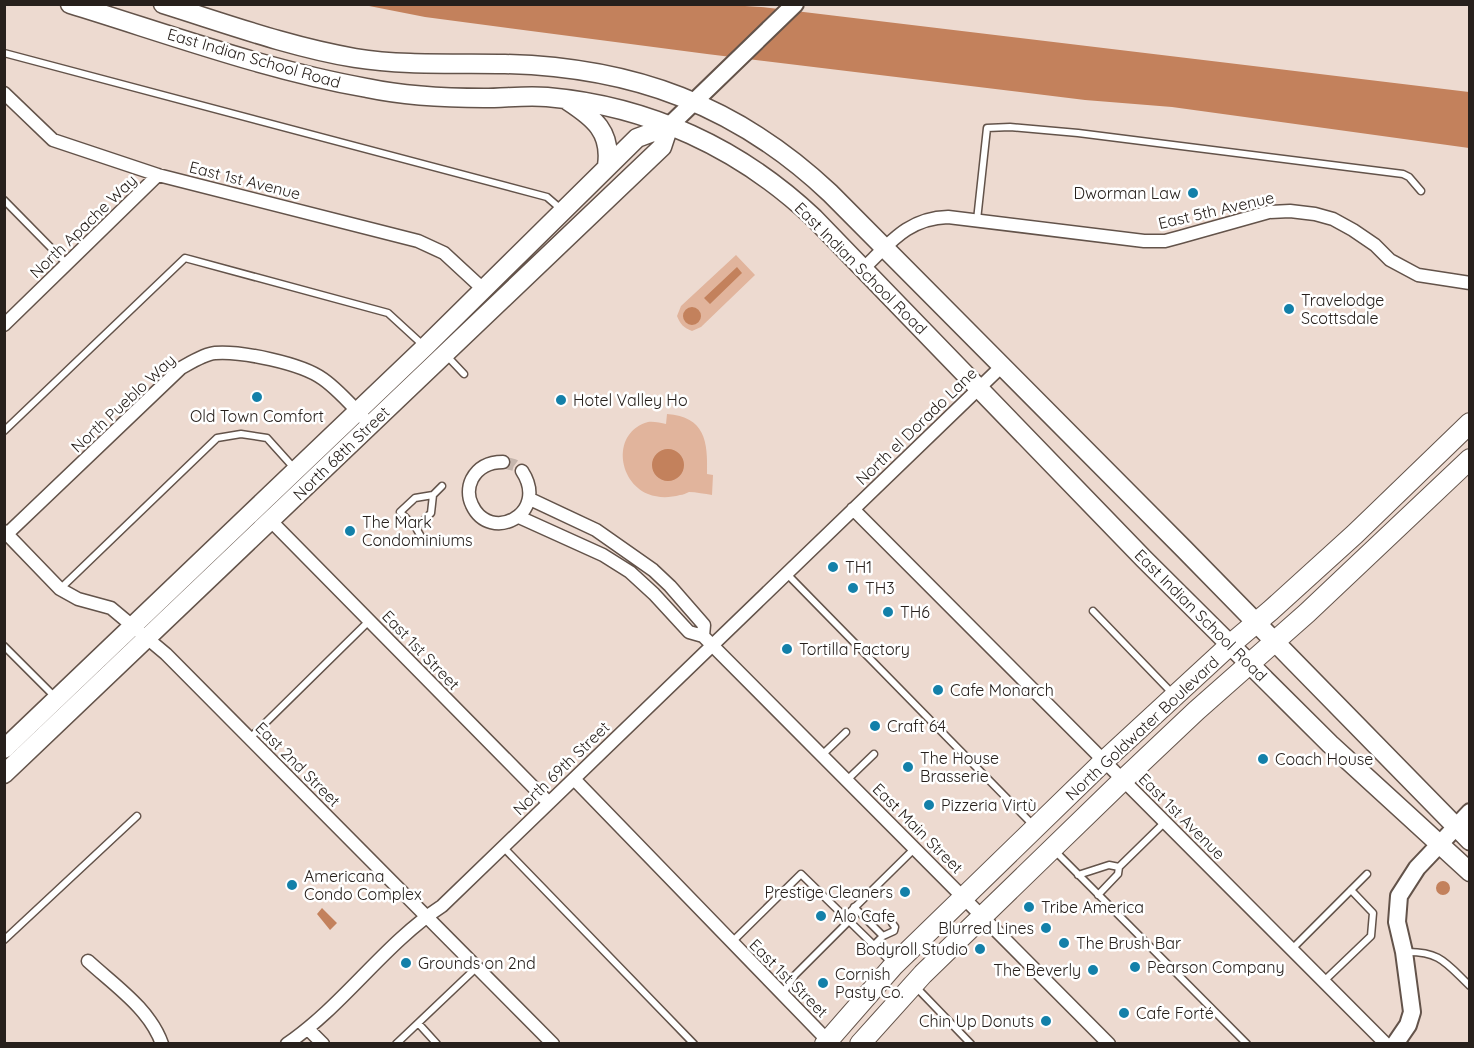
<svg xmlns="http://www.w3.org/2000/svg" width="1474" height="1048" font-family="Quicksand,sans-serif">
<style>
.green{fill:#e1b49c}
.water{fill:#c3815c}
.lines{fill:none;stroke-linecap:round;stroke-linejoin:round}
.minor-tunnel{stroke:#c5b5ac;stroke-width:12;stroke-dasharray:12 6;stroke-linecap:butt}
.service-casing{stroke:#63534a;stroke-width:9}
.minor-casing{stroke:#63534a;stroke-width:15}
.tertiary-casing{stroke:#63534a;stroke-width:20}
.secondary-casing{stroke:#63534a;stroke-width:21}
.primary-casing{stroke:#63534a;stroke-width:22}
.service{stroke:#fff;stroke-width:6}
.minor{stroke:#fff;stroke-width:12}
.tertiary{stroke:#fff;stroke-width:16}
.secondary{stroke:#fff;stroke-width:18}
.primary{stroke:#fff;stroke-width:20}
.poi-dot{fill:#1380a9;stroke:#fff;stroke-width:2}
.labels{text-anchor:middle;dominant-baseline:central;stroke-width:5;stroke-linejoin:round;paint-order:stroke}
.street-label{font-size:16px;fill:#27201c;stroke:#fff}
.poi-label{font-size:16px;fill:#27201c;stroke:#fff;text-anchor:start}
</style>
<rect width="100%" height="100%" fill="#eddad0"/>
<path class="green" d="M736 255 755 275 701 327 692 331C684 328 680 324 677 316L681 306Z
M667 414C705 417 708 441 707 474L713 475 712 495C705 494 696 492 689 492 686 493 683 495 680 495 669 498 658 498 648 494 617 481 612 432 648 422 653 421 661 423 666 424Z"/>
<path class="water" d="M713 4 761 7 1469 92V148L1172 107 1085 100 707 54 425 17 364 5Z
M737 267 742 273 710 304 704 298Z
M683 316a9 9 0 1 1 18 0a9 9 0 1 1-18 0Z
M652 465a16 16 0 1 1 32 0a16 16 0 1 1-32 0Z
M1436 888a7 7 0 1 1 14 0a7 7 0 1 1-14 0Z
M322 908 337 923 330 930 317 914Z"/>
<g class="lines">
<path class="minor-tunnel" d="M503 462 514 465 522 471"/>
<g class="service-casing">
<path id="service" d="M4 53 547 197 562 210
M4 200 67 264
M977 220 987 128 1010 127 1078 133 1403 174 1409 177 1421 191
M447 356 464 374
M4 431 185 258 388 313 424 346
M433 495 415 498 400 512 416 528 431 513 433 495 442 486
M416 528 423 540
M787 574 1034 826
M60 589 217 438 241 434 267 438 294 468
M1093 611 1173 694
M4 646 55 697
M250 738 369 621
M822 755 846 732
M847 780 874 754
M503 847 694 1044
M1054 850 1247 1044
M1078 875 1109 865 1119 867
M1098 895 1118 874 1119 867 1165 822
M854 907 883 936 874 945
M845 917 915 848
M883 936 894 931 895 927 892 923
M4 940 137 816
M732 942 801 874 892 963
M1292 949 1367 874
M1405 952C1440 951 1446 963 1470 986
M1324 981 1371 936 1373 913 1351 890
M915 986 971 1044
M782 994 795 975 849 921
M418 1023 437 1044
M396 1044 476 968"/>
</g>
<g class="minor-casing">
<path id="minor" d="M4 93 53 140 158 175 418 241 444 253 483 289
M863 269C890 243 908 218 948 217L1144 241H1165L1180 237 1269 212 1290 211 1315 214 1333 219 1353 230 1375 245 1390 260 1418 275 1470 283
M4 325 158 175
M503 462C490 462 479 466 472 479 468 487 468 497 472 505 490 544 550 514 522 471
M530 499 596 530 653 570 670 586 704 625 703 636
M853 509 1386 1044
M519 517 603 555 630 572 654 594 689 632 703 636 1109 1044
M270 520 549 803
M4 531 60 589 78 599 111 608 166 654 553 1044
M7 534 181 368C190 363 204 354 215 353 241 351 301 363 323 379 340 391 355 409 370 425
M574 779 831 1044
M88 961C114 985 150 1009 162 1044
M308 1029 323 1044
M287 1044C344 1005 384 944 442 906L1002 366"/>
</g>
<g class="tertiary-casing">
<path id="tertiary" d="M669 126 795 4
M1395 1044 1408 1025 1412 1012 1404 952 1397 922 1399 896 1417 868 1470 812"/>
</g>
<g class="secondary-casing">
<path id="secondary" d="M70 4C168 34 266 70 367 88 405 96 445 98 484 98 505 98 527 95 547 97 649 106 740 148 814 218L1144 559 1330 744 1470 872
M163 4C227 24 290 47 355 58 405 66 455 63 505 64 632 67 737 105 830 193L1184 549 1470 841
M568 101C594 118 612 132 607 166
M4 749 425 347 637 138 669 126
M4 774 662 147 669 126"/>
</g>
<g class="primary-casing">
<path id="primary" d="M825 1044 894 965 1104 761 1231 644 1270 611 1355 534 1470 423
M860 1044 923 974 1123 780 1196 711 1307 613 1470 459"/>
</g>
<use href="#service" class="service"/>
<use href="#minor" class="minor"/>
<use href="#tertiary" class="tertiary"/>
<use href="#secondary" class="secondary"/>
<use href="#primary" class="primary"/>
</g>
<g class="poi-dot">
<circle cx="1193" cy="193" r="6"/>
<circle cx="1289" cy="309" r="6"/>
<circle cx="257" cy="397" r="6"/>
<circle cx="561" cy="400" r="6"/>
<circle cx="350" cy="531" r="6"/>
<circle cx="833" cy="567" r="6"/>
<circle cx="853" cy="588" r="6"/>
<circle cx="888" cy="612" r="6"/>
<circle cx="787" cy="649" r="6"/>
<circle cx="938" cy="690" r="6"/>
<circle cx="875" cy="726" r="6"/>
<circle cx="1263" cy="759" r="6"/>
<circle cx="908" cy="767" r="6"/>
<circle cx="929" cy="805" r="6"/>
<circle cx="292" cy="885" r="6"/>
<circle cx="905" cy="892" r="6"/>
<circle cx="1029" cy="907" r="6"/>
<circle cx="821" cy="916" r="6"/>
<circle cx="1046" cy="928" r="6"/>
<circle cx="1064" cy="943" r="6"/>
<circle cx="980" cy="949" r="6"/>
<circle cx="406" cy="963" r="6"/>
<circle cx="1135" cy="967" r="6"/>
<circle cx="1093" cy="970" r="6"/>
<circle cx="823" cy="983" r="6"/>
<circle cx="1124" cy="1013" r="6"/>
<circle cx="1046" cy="1021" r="6"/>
</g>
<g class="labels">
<g class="street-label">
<text transform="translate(254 58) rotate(16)">East Indian School Road</text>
<text transform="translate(245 180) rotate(14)">East 1st Avenue</text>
<text transform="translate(1216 210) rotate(-13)">East 5th Avenue</text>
<text transform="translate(83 226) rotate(-44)">North Apache Way</text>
<text transform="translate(861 268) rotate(45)">East Indian School Road</text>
<text transform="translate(123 403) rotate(-43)">North Pueblo Way</text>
<text transform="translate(916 426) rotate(-44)">North el Dorado Lane</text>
<text transform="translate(341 453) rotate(-44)">North 68th Street</text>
<text transform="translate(1201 615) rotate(45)">East Indian School Road</text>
<text transform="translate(421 650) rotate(46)">East 1st Street</text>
<text transform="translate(1142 728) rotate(-43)">North Goldwater Boulevard</text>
<text transform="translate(298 764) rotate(45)">East 2nd Street</text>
<text transform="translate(561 768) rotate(-44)">North 69th Street</text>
<text transform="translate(1182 816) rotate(45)">East 1st Avenue</text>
<text transform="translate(918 828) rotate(45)">East Main Street</text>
<text transform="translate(789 978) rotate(45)">East 1st Street</text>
</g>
<g class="poi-label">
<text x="1181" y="193" text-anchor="end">Dworman Law</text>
<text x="1301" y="300">Travelodge<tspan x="1301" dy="18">Scottsdale</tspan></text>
<text x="573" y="400">Hotel Valley Ho</text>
<text x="257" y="416" text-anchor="middle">Old Town Comfort</text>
<text x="362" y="522">The Mark<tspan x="362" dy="18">Condominiums</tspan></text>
<text x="845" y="567">TH1</text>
<text x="865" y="588">TH3</text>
<text x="900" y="612">TH6</text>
<text x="799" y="649">Tortilla Factory</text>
<text x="950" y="690">Cafe Monarch</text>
<text x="887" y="726">Craft 64</text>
<text x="920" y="758">The House<tspan x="920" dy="18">Brasserie</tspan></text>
<text x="1275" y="759">Coach House</text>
<text x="941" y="805">Pizzeria Virtù</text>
<text x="304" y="876">Americana<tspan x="304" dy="18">Condo Complex</tspan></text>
<text x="893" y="892" text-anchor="end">Prestige Cleaners</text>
<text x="1041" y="907">Tribe America</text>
<text x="833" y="916">Alo Cafe</text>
<text x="1034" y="928" text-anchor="end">Blurred Lines</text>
<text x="1076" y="943">The Brush Bar</text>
<text x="968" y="949" text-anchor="end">Bodyroll Studio</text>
<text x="418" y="963">Grounds on 2nd</text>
<text x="1147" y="967">Pearson Company</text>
<text x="1081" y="970" text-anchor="end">The Beverly</text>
<text x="835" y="974">Cornish<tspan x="835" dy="18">Pasty Co.</tspan></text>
<text x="1136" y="1013">Cafe Forté</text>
<text x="1034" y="1021" text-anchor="end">Chin Up Donuts</text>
</g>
</g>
<rect width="1474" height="1048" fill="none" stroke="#27201c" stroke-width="12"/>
</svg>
